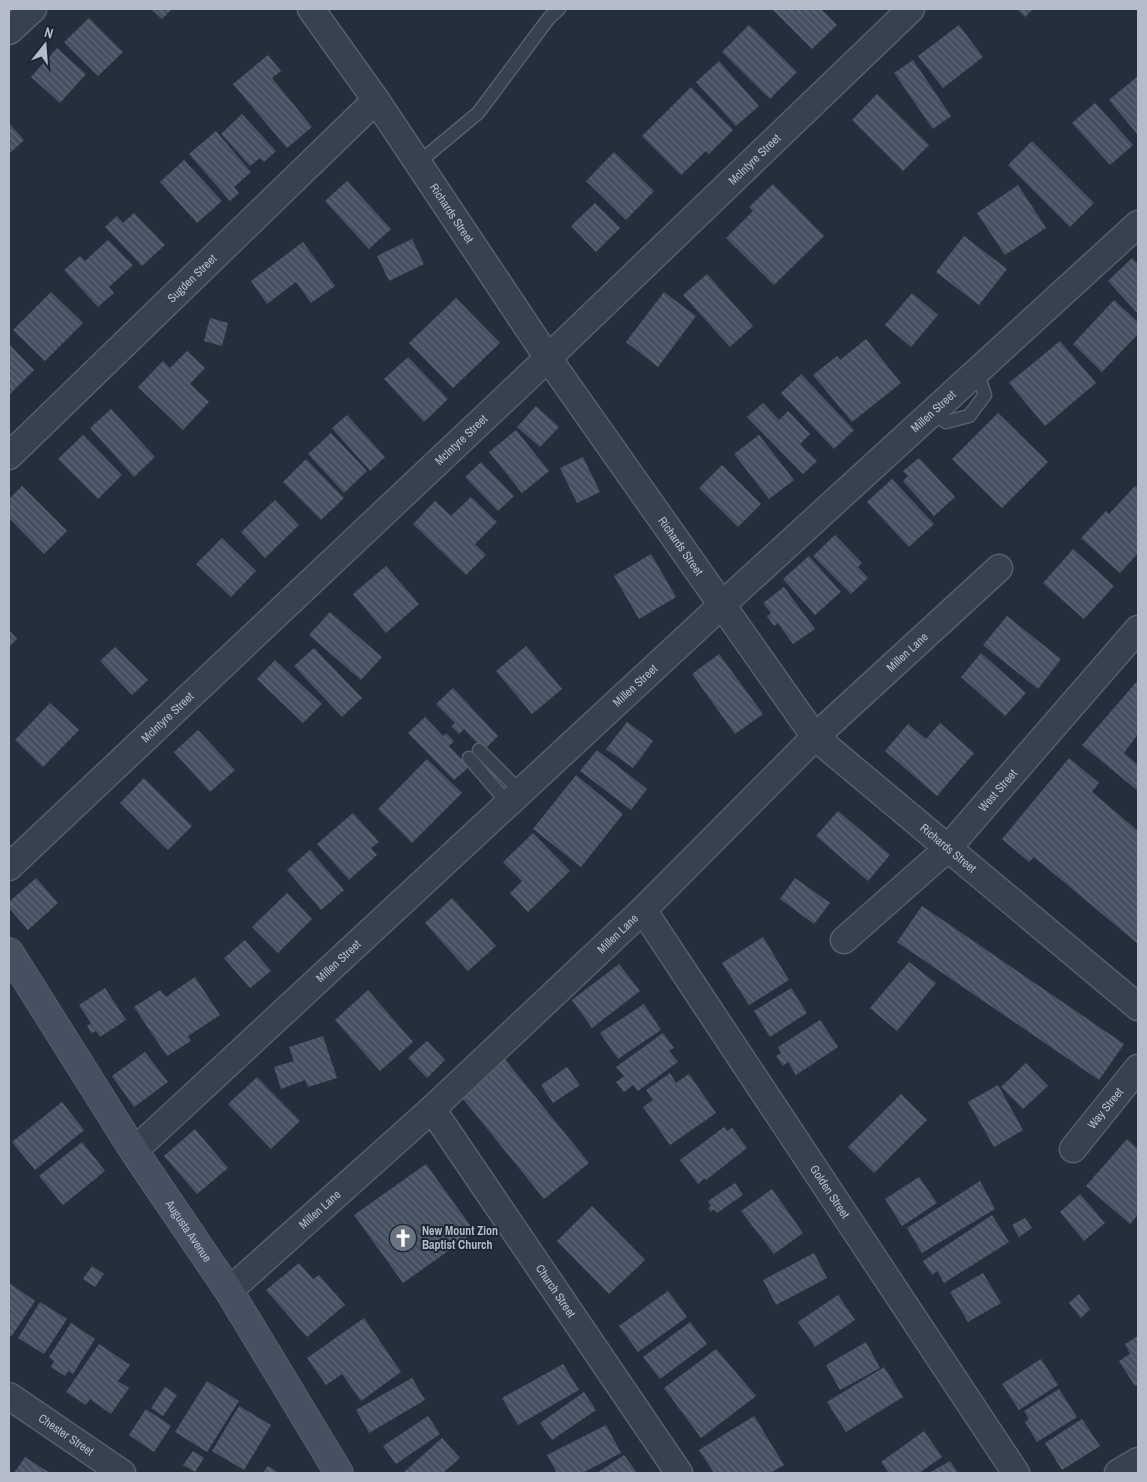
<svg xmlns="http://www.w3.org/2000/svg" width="1147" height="1482" font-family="'Archivo Narrow',sans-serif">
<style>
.building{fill:url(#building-back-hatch)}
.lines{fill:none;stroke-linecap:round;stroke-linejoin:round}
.lane-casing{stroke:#565f6c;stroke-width:15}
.street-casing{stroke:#565f6c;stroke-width:29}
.secondary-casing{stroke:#565f6c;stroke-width:30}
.lane{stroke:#38414e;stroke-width:12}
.street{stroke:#38414e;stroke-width:26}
.secondary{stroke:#465061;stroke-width:28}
.labels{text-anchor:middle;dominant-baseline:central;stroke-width:4;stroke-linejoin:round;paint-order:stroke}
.street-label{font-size:12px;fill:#b4bcc9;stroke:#1d2633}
.poi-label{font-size:12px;font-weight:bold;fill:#b4bcc9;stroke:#1d2633;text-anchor:start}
</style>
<defs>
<pattern id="building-back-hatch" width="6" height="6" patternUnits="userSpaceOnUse" patternTransform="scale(1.25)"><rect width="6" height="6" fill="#455162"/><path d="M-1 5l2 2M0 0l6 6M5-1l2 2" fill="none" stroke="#5d6877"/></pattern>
</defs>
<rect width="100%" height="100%" fill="#242f3e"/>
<path class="building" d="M151 9H172L162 19Z
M772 9H821L837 25 812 49Z
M1017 9H1033L1025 17Z
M89 18 123 52 98 76 64 42Z
M749 25 797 72 770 99 722 52Z
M959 25 983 57 943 88 918 56Z
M57 48 86 74 60 103 31 77Z
M268 55 281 71 272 78 312 127 287 148 233 84Z
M913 60 951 116 933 129 894 73Z
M719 61 759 106 736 126 696 82Z
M1138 76V135L1109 100Z
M691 87 733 130 709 154 706 151 681 175 642 136Z
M877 94 929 145 903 171 852 120Z
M1095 103 1133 145 1110 165 1072 123Z
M242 114 276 151 264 162 260 158 250 166 221 134Z
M9 123 24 140 9 154Z
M216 131 251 172 234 187 239 193 230 201 189 154Z
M1032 141 1094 203 1070 227 1008 165Z
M614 152 654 191 626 220 586 181Z
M184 160 222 201 197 223 160 182Z
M347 181 391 229 369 249 325 201Z
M773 184 824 236 774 285 726 238 753 211 749 207Z
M1018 185 1046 228 1005 255 977 213Z
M595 203 620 228 596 252 571 226Z
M134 213 165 245 142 266 105 227 117 216 123 223Z
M964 236 1007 269 979 305 936 272Z
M412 239 424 264 389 281 377 256Z
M108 240 133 265 109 287 114 293 98 307 64 270 80 256 85 261Z
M303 242 335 286 311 303 296 282 267 304 251 281Z
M1132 258 1138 264V314L1108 281Z
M707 274 753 326 730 347 683 295Z
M51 292 83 323 45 361 13 330Z
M664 292 696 316 658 367 626 342Z
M912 293 938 315 911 347 885 325Z
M456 298 500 343 453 388 409 343Z
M1114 300 1138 322V334L1102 372 1073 344Z
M210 318 228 323 222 346 204 341Z
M866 339 901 383 852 422 813 375 837 356 840 360Z
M1060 341 1096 383 1045 426 1009 383Z
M9 344 34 370 9 395Z
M187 351 205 368 190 384 209 402 183 430 138 387 163 361 170 368Z
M408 357 448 399 424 422 384 379Z
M801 374 854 430 834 449 781 393Z
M763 403 779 420 788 411 810 434 800 444 817 461 803 474 747 417Z
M536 406 559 427 540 447 517 427Z
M111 409 155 457 134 477 90 428Z
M998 413 1048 462 1002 508 952 459Z
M347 415 385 457 370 471 332 428Z
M516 430 549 471 522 493 489 452Z
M331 433 367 471 344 493 308 454Z
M83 435 122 475 98 499 58 459Z
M759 435 794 480 769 499 734 454Z
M583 457 600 492 577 503 560 468Z
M919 458 955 497 934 516 903 481 908 476 903 471Z
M306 459 344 498 321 520 283 482Z
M481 462 514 496 498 511 465 477Z
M722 465 761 504 738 527 699 488Z
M892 479 934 524 909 547 867 502Z
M22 486 67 531 44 554 9 518V499Z
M1135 486 1138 488V553L1120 573 1081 538 1106 511 1109 514Z
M471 497 497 522 475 544 486 555 466 575 413 524 435 501 451 516Z
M275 500 299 525 265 558 241 532Z
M835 535 862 563 858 567 868 578 851 594 813 556Z
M222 538 256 571 231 597 196 564Z
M1073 549 1114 586 1084 619 1043 583Z
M651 554 676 597 639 619 614 576Z
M809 556 841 592 815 615 783 579Z
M386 566 419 604 386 633 353 594Z
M784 587 815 629 793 644 778 623 774 626 767 616 771 613 763 603Z
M330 612 382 657 361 680 309 635Z
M1007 616 1061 659 1038 689 983 645Z
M10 631 17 639 9 647V632Z
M526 646 562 689 532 714 496 671Z
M115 647 148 680 132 695 100 661Z
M314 648 362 698 342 717 294 666Z
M981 653 1026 693 1005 716 961 677Z
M719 654 763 714 735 734 692 674Z
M275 660 322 704 303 723 257 679Z
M1138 680V734L1124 753 1138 765V791L1082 745Z
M453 688 498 736 484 750 464 729 459 734 451 726 455 723 436 704Z
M50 703 79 730 43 767 15 740Z
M425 717 443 736 446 733 454 741 449 746 469 767 454 780 408 733Z
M627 722 653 741 633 768 606 749Z
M940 723 974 753 937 796 885 751 908 724 926 739Z
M198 730 235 770 210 792 174 752Z
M597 750 647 789 631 810 580 771Z
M1069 758 1099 783 1092 792 1138 831V944L1034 857 1029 862 1002 839Z
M427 759 462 793 412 843 378 809Z
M576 775 623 814 581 867 533 829Z
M144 778 192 826 168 850 120 803Z
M838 811 890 855 868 881 816 836Z
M353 813 379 842 371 848 377 855 349 880 317 844Z
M533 833 570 871 528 912 510 893 522 881 503 862Z
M310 850 344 890 321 910 287 870Z
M36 878 58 903 28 930 9 908V902Z
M795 878 830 903 814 924 780 899Z
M287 893 312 919 278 953 252 927Z
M452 898 496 946 468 971 425 923Z
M922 906 1124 1044 1099 1080 897 942Z
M763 937 789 980 749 1005 722 963Z
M245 940 271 971 250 988 224 958Z
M909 962 936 983 897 1031 870 1008Z
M619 964 640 991 592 1028 572 1000Z
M195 977 220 1015 188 1036 191 1041 167 1056 134 1007 160 990 166 997Z
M105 988 126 1020 100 1037 96 1031 91 1033 87 1026 91 1023 79 1005Z
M791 988 807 1013 770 1037 754 1011Z
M368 990 413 1042 380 1071 335 1020Z
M644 1004 661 1030 618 1059 600 1033Z
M820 1020 838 1047 796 1075 788 1062 783 1066 776 1056 781 1053 778 1047Z
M663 1033 674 1048 669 1051 678 1062 638 1091 633 1085 624 1092 616 1082 624 1076 616 1067Z
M323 1036 337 1078 308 1087 305 1080 281 1089 274 1067 294 1061 289 1047Z
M427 1041 445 1060 427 1078 408 1058Z
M145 1052 168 1082 134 1107 112 1076Z
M504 1058 589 1163 544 1199 459 1094Z
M1026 1063 1048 1086 1023 1109 1001 1087Z
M567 1067 580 1085 553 1103 541 1085Z
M670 1073 676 1083 689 1074 716 1113 670 1145 643 1107 653 1100 646 1090Z
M257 1077 300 1121 271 1149 228 1104Z
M998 1085 1023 1130 994 1147 968 1102Z
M901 1094 927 1120 874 1173 848 1147Z
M62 1102 84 1130 35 1170 12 1142Z
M724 1127 727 1131 732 1128 747 1148 706 1180 705 1178 698 1184 680 1160Z
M195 1129 228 1168 197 1194 164 1156Z
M1127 1139 1138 1149V1215L1130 1224 1086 1186Z
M82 1142 105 1171 63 1205 39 1176Z
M426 1164 475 1232 403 1283 354 1215Z
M919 1177 937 1203 902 1226 885 1199Z
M980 1181 995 1209 922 1253 907 1228Z
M735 1183 743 1195 717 1213 714 1209 711 1212 708 1208 711 1206 708 1201Z
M772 1189 803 1233 774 1254 741 1211Z
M1080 1194 1105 1223 1084 1241 1060 1212Z
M592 1206 645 1260 609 1294 557 1241Z
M992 1215 1009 1242 944 1283 937 1271 932 1275 923 1261Z
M1025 1218 1032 1228 1019 1237 1012 1225Z
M814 1253 827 1278 776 1305 763 1280Z
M299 1263 313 1279 319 1275 345 1305 307 1337 266 1290Z
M92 1266 104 1274 95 1287 83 1279Z
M983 1273 1001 1303 968 1322 950 1292Z
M9 1283 35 1301 11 1337 9 1335Z
M668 1291 687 1317 638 1352 619 1326Z
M1079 1294 1090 1309 1081 1318 1069 1303Z
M838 1295 855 1320 815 1347 798 1322Z
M40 1302 67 1319 44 1354 18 1338Z
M364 1318 401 1372 361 1401 342 1374 326 1385 307 1358Z
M690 1322 707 1344 660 1379 643 1357Z
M71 1323 95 1339 73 1374 68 1371 65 1376 51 1367 54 1361 49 1357Z
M1138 1336V1384L1135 1386 1119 1361 1130 1354 1125 1344Z
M866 1342 880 1368 840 1390 826 1365Z
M99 1344 130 1365 118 1381 129 1388 111 1414 90 1399 86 1405 66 1392Z
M716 1349 756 1396 701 1438 664 1388Z
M1041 1359 1058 1385 1019 1410 1002 1384Z
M563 1364 579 1390 518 1425 502 1398Z
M884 1367 903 1397 846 1432 827 1402Z
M412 1378 425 1400 369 1433 356 1410Z
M207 1381 239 1401 207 1452 175 1432Z
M165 1387 177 1395 163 1416 151 1408Z
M1059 1389 1077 1417 1037 1442 1025 1422 1029 1419 1024 1411Z
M584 1392 596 1410 552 1440 540 1423Z
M239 1406 271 1425 244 1470 212 1451Z
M146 1409 171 1426 154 1452 129 1435Z
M428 1416 440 1434 396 1464 383 1446Z
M754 1416 784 1465 770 1473H714L699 1450Z
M1082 1419 1100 1446 1062 1470 1045 1443Z
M606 1425 621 1453 582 1473H557L547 1455Z
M924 1431 942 1457 919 1473H889L881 1462Z
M442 1438 460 1458 443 1473H403Z
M193 1451 204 1458 195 1472 183 1465Z
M624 1455 637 1473H597Z
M25 1457 50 1473H14Z
M950 1461 958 1473H929Z
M268 1466 279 1473H263Z"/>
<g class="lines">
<g class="lane-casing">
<path id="lane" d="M418 163 478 113 549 18 559 9
M931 413 946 422 969 416 985 395 977 372
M479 750 521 792
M469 758 508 803"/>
</g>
<g class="street-casing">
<g id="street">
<path id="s1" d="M311 9 376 100 548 358 815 737 1138 1007"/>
<path d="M9 31 33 9"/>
<path id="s2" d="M9 456 376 100"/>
<path id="s3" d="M9 867 548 358 911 9"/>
<path id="s4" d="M643 910 1016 1473"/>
<path id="s5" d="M844 940 947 849 1138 629"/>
<path id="s6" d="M432 1109 679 1473"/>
<path id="s7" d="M1073 1149 1138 1068"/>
<path id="s8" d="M134 1151 723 604 1138 224"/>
<path id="s9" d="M229 1291 432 1109 643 910 815 737 999 568"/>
<path id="s10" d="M9 1396 122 1473"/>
<path d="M1118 1473 1138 1461"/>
</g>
</g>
<g class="secondary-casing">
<g id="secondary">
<path id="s11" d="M9 952 134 1151 229 1291 339 1473"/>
</g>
</g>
<use href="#lane" class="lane"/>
<use href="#street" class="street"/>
<use href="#secondary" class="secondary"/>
</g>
<defs>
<g id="church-disc" transform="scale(1.4375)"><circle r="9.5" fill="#6b7280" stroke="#1d2633"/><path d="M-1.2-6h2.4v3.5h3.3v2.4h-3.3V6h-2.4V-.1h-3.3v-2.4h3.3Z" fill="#fff"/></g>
</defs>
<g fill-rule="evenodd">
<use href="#church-disc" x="403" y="1238"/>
</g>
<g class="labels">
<g class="street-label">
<text stroke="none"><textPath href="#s3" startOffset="1028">McIntyre Street</textPath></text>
<text stroke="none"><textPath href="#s1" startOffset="248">Richards Street</textPath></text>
<text stroke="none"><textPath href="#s2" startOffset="255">Sugden Street</textPath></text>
<text stroke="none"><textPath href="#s8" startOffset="1089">Millen Street</textPath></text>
<text stroke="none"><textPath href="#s3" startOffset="622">McIntyre Street</textPath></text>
<text stroke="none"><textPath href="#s1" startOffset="652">Richards Street</textPath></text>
<text stroke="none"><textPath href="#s9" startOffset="932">Millen Lane</textPath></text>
<text stroke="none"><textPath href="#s8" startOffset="684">Millen Street</textPath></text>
<text stroke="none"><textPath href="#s3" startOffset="218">McIntyre Street</textPath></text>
<text stroke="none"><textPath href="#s5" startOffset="215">West Street</textPath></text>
<text stroke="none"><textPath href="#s1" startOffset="1059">Richards Street</textPath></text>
<text stroke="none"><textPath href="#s9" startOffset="528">Millen Lane</textPath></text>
<text stroke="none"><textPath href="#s8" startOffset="279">Millen Street</textPath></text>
<text stroke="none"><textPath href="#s7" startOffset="52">Way Street</textPath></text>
<text stroke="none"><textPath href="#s4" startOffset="338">Golden Street</textPath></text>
<text stroke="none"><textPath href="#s9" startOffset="122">Millen Lane</textPath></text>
<text stroke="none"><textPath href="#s11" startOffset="332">Augusta Avenue</textPath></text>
<text stroke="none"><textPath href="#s6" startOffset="220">Church Street</textPath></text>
<text stroke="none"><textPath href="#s10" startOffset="69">Chester Street</textPath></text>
</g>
<g class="poi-label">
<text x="422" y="1231">New Mount Zion<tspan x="422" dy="14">Baptist Church</tspan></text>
</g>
</g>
<rect width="1147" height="1482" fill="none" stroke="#b4bcc9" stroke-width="20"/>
<g transform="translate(45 45) rotate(17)" stroke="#1d2633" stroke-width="4" paint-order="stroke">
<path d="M0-4L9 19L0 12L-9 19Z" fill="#b4bcc9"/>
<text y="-8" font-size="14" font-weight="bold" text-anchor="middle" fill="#b4bcc9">N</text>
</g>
</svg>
